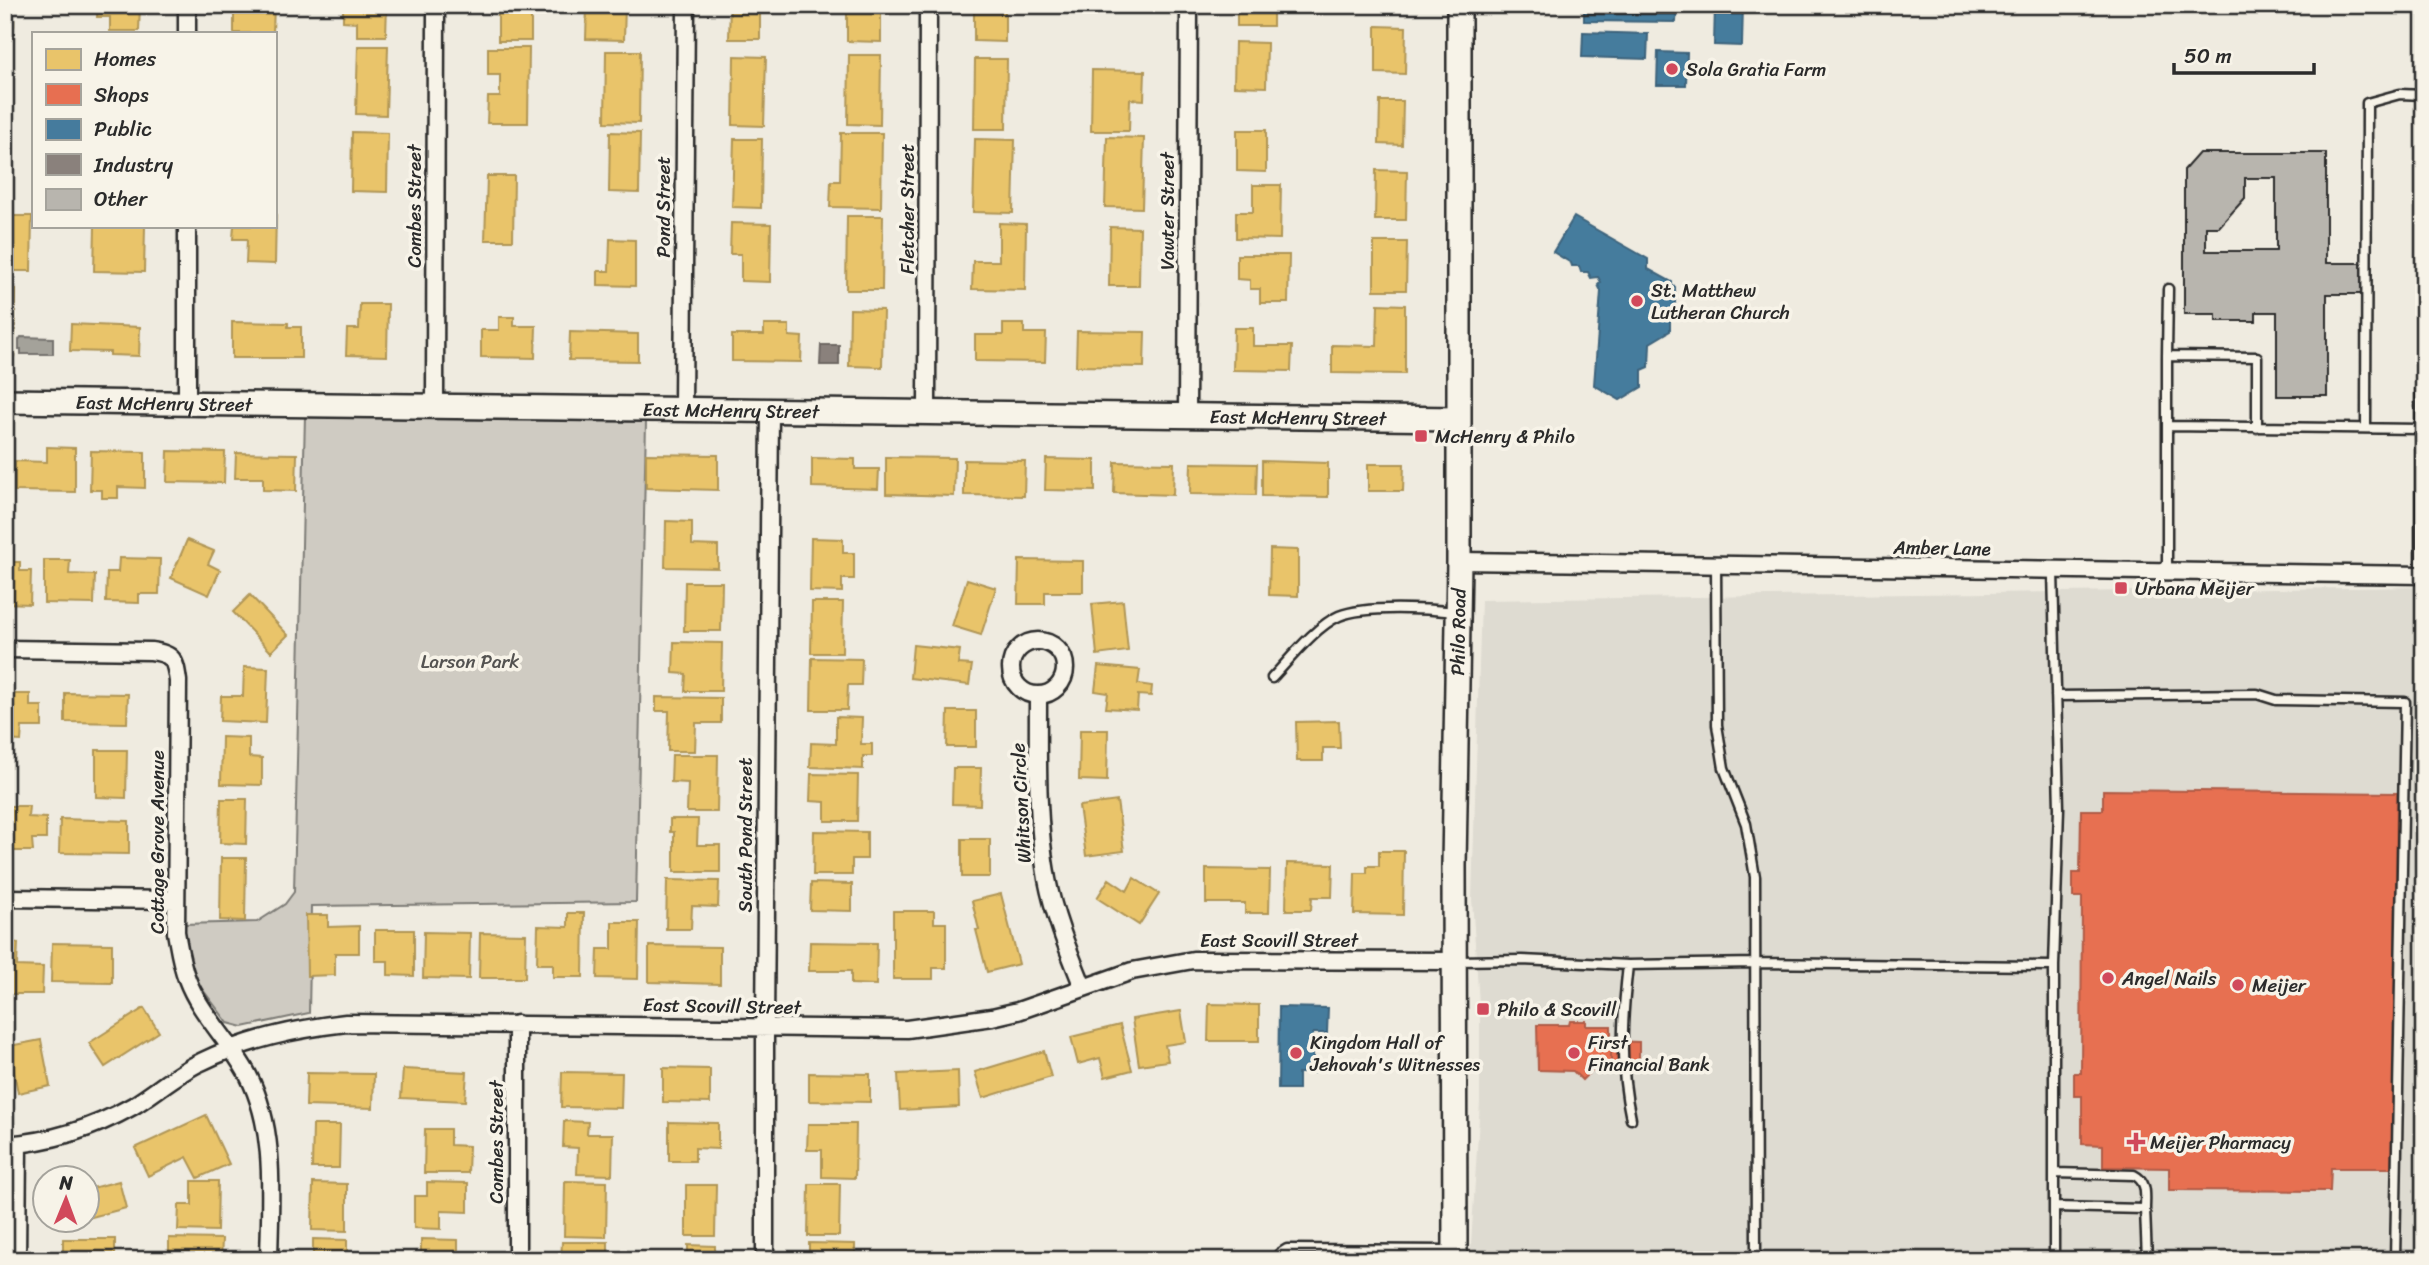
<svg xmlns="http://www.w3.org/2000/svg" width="2429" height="1265" font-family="Sriracha,sans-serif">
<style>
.built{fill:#dedbd1}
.green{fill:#cfcbc2;stroke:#7d7b76;stroke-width:2}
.water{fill:#a4a29a;stroke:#74726e;stroke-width:2}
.homes{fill:#e9c46a;stroke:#b09657;stroke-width:2}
.shops{fill:#e76f51;stroke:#af5b46;stroke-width:2}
.public{fill:#457b9d;stroke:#3d637b;stroke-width:2}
.industry{fill:#8a817c;stroke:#6e6764;stroke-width:2}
.building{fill:#b8b5ae;stroke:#2b2b2b;stroke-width:2;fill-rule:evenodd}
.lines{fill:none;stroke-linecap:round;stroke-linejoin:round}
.lane-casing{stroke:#2b2b2b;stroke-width:13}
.street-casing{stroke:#2b2b2b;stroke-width:21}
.secondary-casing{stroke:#2b2b2b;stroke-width:28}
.lane{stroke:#f7f3e8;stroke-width:8}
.street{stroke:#f7f3e8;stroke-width:16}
.secondary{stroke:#f7f3e8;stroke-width:23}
.poi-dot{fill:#d1495b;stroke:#f7f3e8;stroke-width:2.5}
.labels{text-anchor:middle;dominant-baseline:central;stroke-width:7;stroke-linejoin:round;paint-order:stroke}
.poi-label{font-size:19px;fill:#2b2b2b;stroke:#f7f3e8;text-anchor:start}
.street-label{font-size:19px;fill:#2b2b2b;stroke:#f7f3e8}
.park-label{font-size:19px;fill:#545351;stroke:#f7f3e8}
</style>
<rect width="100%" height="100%" fill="#efebe0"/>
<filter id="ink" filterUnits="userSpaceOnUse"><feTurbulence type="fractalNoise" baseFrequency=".0143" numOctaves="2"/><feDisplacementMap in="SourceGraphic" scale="14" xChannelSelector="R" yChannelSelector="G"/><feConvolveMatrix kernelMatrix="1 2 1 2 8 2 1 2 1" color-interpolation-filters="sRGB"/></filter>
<g filter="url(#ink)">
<path class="built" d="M2424 587V1260H1470L1480 1102V1019L1472 899 1481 600Z"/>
<path class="green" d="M1930 5H2121L2102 8Z
M305 415 646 421 636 902 311 906 309 1013 243 1027 228 1023 200 986 187 952 183 924 257 922 285 904 294 892Z"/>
<path class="water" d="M21 337 53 338V354H21V349H19V340Z"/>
<path class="homes" d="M5 5H14V26L5 25Z
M98 5H140L139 31H110V17H97Z
M234 5H274L273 33H234Z
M343 5H387L386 36H357V22L343 21Z
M498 5H531V41H498Z
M587 5H625L624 40 586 39Z
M730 5H786V12H760V39H729Z
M847 5H881V42L847 41Z
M974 5H1005V42L974 41Z
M1237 5H1273V26H1237Z
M1376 26 1406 27 1405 74 1376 73Z
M1235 42 1267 43 1266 87 1234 86Z
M358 46H388L386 115 356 114Z
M488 48H529L528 123H487L488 97H500V75H488Z
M606 51H640L639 123 605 122Z
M5 55H11V106H5Z
M849 55H881L880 125 848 124Z
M734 56 766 57 764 126 733 125Z
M975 59H1007L1006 129H974Z
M1092 70 1145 71 1144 100 1130 99 1129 131H1091Z
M1380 101H1403L1402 145 1379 144Z
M1237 130H1266V172L1237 171Z
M352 132 388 133 387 192 351 191Z
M610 132 640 133 639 193 609 192Z
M841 133H882L881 208 830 207 831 181H840Z
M1107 137 1144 138 1142 208 1105 207Z
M734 139H762L761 208 732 207Z
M975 139 1015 140 1013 213 973 212Z
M5 144H12V191H5Z
M1376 170 1407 171 1406 220H1375Z
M487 176H514L513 240H485Z
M1253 185H1281L1280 239 1236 238V212H1253Z
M276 213 275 264 246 263 247 239H233L234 226H275Z
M5 216H32L31 271H5Z
M847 216H883L882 290H846Z
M731 223 771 224 770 282 741 281V254H730Z
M999 223 1026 224 1025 290 972 289 973 261H999Z
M95 226H145L144 272 94 271Z
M1110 227 1140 228 1139 286H1109Z
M610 239 635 240V286L598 285V271H609Z
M1374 242H1407L1406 290H1374Z
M1237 255H1289L1288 303H1260V289H1250V280L1237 279Z
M5 289H15L14 356H5Z
M360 304H388L387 356 346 355 347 329H359Z
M1378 304 1405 305V374L1332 373V345L1377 346Z
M850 309 883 310 882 367 849 366Z
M499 317H514V326H536L535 358 481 357V330H499Z
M232 322 288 323V327H301V358H232Z
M71 324 140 327 139 356 110 355V352L70 351Z
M1003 324H1024V333H1046L1045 362 975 361V335H1003Z
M764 325H789V336L802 337 801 362 732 361V335H764Z
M1234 328H1253V346H1292L1291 371 1233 370Z
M1077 331 1145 332 1144 367 1076 366Z
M570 332 638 334V361L569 360Z
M47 447 75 448V492L15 491V461L47 462Z
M5 448H8V479H5Z
M91 451 145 452V488L118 487V498H102V490H90Z
M168 451 225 452 224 483 167 482Z
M236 453 297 454 296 491 263 490V478H235Z
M646 454 718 455V490L646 488Z
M886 457 955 458 954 496 886 494Z
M812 458 855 459V469H879L878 489 812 487Z
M1046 459 1095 460V491L1045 490Z
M964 460 1025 461 1024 496 964 495Z
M1262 461 1328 463V497L1262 496Z
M1115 462 1174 463 1173 495 1114 493Z
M1191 463 1257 464 1256 495 1190 494Z
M1368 464H1404L1403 491H1368Z
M666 521 692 522V545L718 546V568L665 567Z
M811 538 843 539V553H854V579H842V592L810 591Z
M187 540 214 551 208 564 220 570 209 595 171 578Z
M1270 549 1298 550V596L1269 595Z
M119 558 160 559 159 594H139V603L106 602 107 572H118Z
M44 560H70L69 574 95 575 94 604 44 603Z
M1019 560 1083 561V592H1045V604H1018Z
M5 562H20V571H31L30 604 5 603Z
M967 579 996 588 981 635 952 626Z
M685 582H722L721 631H684Z
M250 595 288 635 271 652 233 612Z
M1123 601 1128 651 1097 655 1092 604Z
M812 602H843L842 653H811Z
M674 642 722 643 721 691H685L686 674 673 673Z
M913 645 960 650 958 664 972 665 969 685 910 678Z
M812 658 862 659 861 685H848L847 710H811Z
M1098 666 1140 670 1138 684 1152 686 1151 696 1138 695 1137 710 1106 708 1108 693 1095 691Z
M244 667 268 668 266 723 220 721 221 696H243Z
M65 693 128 694 127 723 65 722Z
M5 694H30V706H42V727H22L21 741 5 740Z
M656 697 721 698V723H696L695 751H668L669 711H656Z
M948 711H976V747H947Z
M836 717 862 718 861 744H872V756H863V769L810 767 811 743 836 744Z
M1339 721 1340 748H1323V761H1297L1296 722Z
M1080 730H1108L1107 781 1079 780Z
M222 737 249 738V757L262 758V785L221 784Z
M96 750H127L126 798 96 797Z
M672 755H718L717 812H687L688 783 671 782Z
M953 768H981L980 805 952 804Z
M811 774 858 775 857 821H825V802L810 801Z
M221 799H247L246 844 220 843Z
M1117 801 1124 851 1086 856 1079 806Z
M5 806H29L28 817 46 818V839H32L33 851H5Z
M60 819 129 821V854L59 853Z
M670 819H698L697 845H720V872H674V832H670Z
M814 831 867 832V859H852V875H813Z
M962 839H990V877H962Z
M1379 851H1404L1403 915 1354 914 1355 873H1367V866H1379Z
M221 858H246L245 921 220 920Z
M1287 863 1333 864 1332 897H1312L1311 910H1286Z
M1206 869 1270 870 1269 913H1245V903H1206Z
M1134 878 1159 894 1139 925 1097 898 1109 879 1127 891Z
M667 880 719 881 718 907 692 906 691 929H666Z
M811 883 852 884V911L810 910Z
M1001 894 1019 964 987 972 976 930H979L972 901Z
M893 911H934V923H946V968H933V979H893Z
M568 913H584L583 977H553V964H537L538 926 568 927Z
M306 915H328V927L359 926V953H335V975L307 976Z
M612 922H639L638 979 597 978 598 949H612Z
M375 930H414V976L388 975V961H375Z
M424 932 470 933 469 979 423 978Z
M480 933 526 934 525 978H479Z
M5 942 18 943 17 966 43 967 42 994H5Z
M810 942 877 943 876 985 851 984V971H809Z
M52 943 112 944V983L51 982Z
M649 946 720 947V984L649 982Z
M1209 1004 1259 1005V1041H1208Z
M144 1008 159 1032 105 1067 89 1043Z
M1181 1011 1186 1042 1165 1045 1168 1061 1139 1065 1132 1019Z
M1120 1025 1132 1070 1105 1077 1100 1058 1078 1064 1071 1037Z
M41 1040 50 1086 18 1093 9 1046Z
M1044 1051 1051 1077 983 1098 975 1072Z
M663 1068 710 1069V1103L663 1102Z
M403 1069 467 1072 465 1101 401 1098Z
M958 1071 959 1107 900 1110 898 1074Z
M562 1072 622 1073 621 1108 561 1107Z
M307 1073 374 1074 373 1108 306 1106Z
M809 1073 870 1074V1102L809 1101Z
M206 1115 229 1164 198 1178 187 1157 148 1176 135 1148Z
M564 1121 588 1122 587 1134H613L612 1175 577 1174 578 1148 563 1147Z
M669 1122 718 1123V1149L695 1148V1161H669Z
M808 1124H856L855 1178 822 1177V1150H807Z
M313 1125H340L339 1168H312Z
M425 1129H450V1145L469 1146 468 1173H424Z
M119 1181 126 1208 88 1218V1186V1189Z
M192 1181H218L217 1231 178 1230 179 1205H192Z
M565 1181 607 1182 606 1237 564 1236Z
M427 1182 468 1183V1212L441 1211V1229L414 1228V1196H427Z
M313 1183 347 1184V1231L312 1230Z
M809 1184H840L839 1236H808Z
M686 1185H716L715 1236H686Z
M169 1238 222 1239 221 1260H169Z
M63 1239H115V1260H63Z
M313 1239 347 1240V1260H313Z
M421 1239 458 1240V1260H421Z
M562 1242H608V1260H561Z
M809 1243 855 1244V1260H809Z
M688 1245 715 1246V1260H688Z"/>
<path class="shops" d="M2103 790 2397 793 2393 1168H2331L2330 1191 2169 1190V1168L2103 1167V1145L2082 1144V1096H2074V1073H2081L2082 897H2073V873H2080L2081 810H2103Z
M1570 1021H1586V1026H1611V1071H1591L1582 1080 1573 1071 1538 1070 1537 1025H1569Z
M1611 1041 1639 1042V1065L1611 1064Z"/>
<path class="public" d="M1584 5H1677L1676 22 1584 21Z
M1715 5H1743L1742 46 1714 45Z
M1583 32 1648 34 1647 59 1582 57Z
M1658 52 1687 53 1686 85H1657Z
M1574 217 1648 259V269L1672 282V286L1675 287V310L1670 313V331L1650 343 1649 367 1642 370V387L1620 400 1594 385 1601 291 1598 285 1601 282 1598 277 1591 278 1588 272H1581L1579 266H1572L1571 263 1553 252Z
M1279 1007 1328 1008 1327 1033H1313V1073H1298V1089H1278Z"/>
<path class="industry" d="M821 345H839V365H820Z"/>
<path class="building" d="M2199 153H2326V263H2362V294H2327V396H2277V312H2256V321H2216V314H2184V170ZM2245 178H2276V251H2206V227H2219L2245 198Z"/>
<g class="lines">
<g class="lane-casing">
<path id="lane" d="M2167 356 2168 289
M2168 426 2421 429
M2366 428 2367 103 2400 94 2424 95
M1716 565 1717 725 1724 768 1746 824 1755 877 1756 1260
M2053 571 2059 808 2054 966V1260
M2167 572V356L2257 357V428
M2421 575V389L2424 379
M1272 678C1290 659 1316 626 1339 616 1365 605 1429 609 1457 612
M2056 696 2257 694 2276 700 2405 702 2395 1260
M1457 961 1522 960 1628 965 1757 963 2054 966
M1628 965C1622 1019 1619 1065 1631 1119
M2055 1173 2134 1175C2148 1182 2145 1195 2145 1209
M2054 1207 2145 1209 2147 1260
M1278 1260 1279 1254 1287 1249 1452 1250"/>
</g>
<g class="street-casing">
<path id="street" d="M187 33V5
M187 404V226
M435 406 436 5
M683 409 686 5
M927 413 928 5
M1187 417 1189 5
M1459 561 2424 575
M1011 668a27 27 0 1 1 54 0a27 27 0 1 1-54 0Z
M5 649 151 651C174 654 175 660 178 681L176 932C179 948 181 964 187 979 200 1014 230 1041 248 1075 277 1131 270 1198 269 1260
M1038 695C1038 756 1036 818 1047 879 1054 916 1069 952 1083 987
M5 898 176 900
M517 1024V1260
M5 1145C50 1142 94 1128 133 1106 156 1092 177 1073 201 1062 248 1039 295 1029 346 1023L907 1029 992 1017 1018 1011 1132 971 1193 960 1454 961
M17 1260 18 1144
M765 1260V1028L770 412"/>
</g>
<g class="secondary-casing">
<g id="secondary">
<path id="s1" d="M5 401 1458 419"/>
<path id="s2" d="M1455 1260 1454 866 1459 561V5"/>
</g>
</g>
<use href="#lane" class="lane"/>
<use href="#street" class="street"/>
<use href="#secondary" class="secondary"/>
</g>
</g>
<g class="poi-dot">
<circle cx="1672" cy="69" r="7"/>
<circle cx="1637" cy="301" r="7"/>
<rect x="1414" y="429" width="14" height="14" rx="3.5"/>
<rect x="2114" y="581" width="14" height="14" rx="3.5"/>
<circle cx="2108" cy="978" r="7"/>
<circle cx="2238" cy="985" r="7"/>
<rect x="1476" y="1002" width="14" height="14" rx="3.5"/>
<circle cx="1296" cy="1053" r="7"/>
<circle cx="1574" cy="1053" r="7"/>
<path d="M2132.5 1131.5h7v7h7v7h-7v7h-7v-7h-7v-7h7z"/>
</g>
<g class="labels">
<g class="poi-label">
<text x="1686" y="69">Sola Gratia Farm</text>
<text x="1651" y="290">St. Matthew<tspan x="1651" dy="22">Lutheran Church</tspan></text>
<text x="1435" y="436">McHenry &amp; Philo</text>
<text x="2135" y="588">Urbana Meijer</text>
<text x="2122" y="978">Angel Nails</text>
<text x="2252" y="985">Meijer</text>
<text x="1497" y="1009">Philo &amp; Scovill</text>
<text x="1310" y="1042">Kingdom Hall of<tspan x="1310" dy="22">Jehovah's Witnesses</tspan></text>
<text x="1588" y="1042">First<tspan x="1588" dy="22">Financial Bank</tspan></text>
<text x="2150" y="1142">Meijer Pharmacy</text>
</g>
<g class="street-label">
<text transform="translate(414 206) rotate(-90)">Combes Street</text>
<text transform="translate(663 207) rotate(-90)">Pond Street</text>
<text transform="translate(907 209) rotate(-90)">Fletcher Street</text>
<text transform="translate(1167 211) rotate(-90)">Vawter Street</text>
<text stroke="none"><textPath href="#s1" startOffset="159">East McHenry Street</textPath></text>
<text stroke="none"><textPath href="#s1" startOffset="726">East McHenry Street</textPath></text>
<text stroke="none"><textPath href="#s1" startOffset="1293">East McHenry Street</textPath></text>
<text transform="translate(1942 548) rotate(1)">Amber Lane</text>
<text stroke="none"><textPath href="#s2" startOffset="628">Philo Road</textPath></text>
<text transform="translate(1021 803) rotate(-93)">Whitson Circle</text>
<text transform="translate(745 835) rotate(-90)">South Pond Street</text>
<text transform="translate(157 842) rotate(-90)">Cottage Grove Avenue</text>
<text x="1279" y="940">East Scovill Street</text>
<text transform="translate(722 1006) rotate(1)">East Scovill Street</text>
<text transform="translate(496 1142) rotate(-90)">Combes Street</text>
</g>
<g class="park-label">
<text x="470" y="661">Larson Park</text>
</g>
</g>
<rect width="2429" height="1265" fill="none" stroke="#f7f3e8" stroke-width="28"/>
<rect x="14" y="14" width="2401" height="1237" fill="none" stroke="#2b2b2b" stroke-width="2.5" filter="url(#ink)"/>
<rect x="32" y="32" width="245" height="196" fill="#f7f3e8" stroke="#a5a39c" stroke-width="2"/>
<rect x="46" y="49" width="35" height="21" fill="#e9c46a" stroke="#a5a39c" stroke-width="2"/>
<text x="94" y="66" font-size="21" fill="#2b2b2b">Homes</text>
<rect x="46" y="84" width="35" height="21" fill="#e76f51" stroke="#a5a39c" stroke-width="2"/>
<text x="94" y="102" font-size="21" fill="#2b2b2b">Shops</text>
<rect x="46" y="119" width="35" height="21" fill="#457b9d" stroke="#a5a39c" stroke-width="2"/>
<text x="94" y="136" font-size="21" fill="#2b2b2b">Public</text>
<rect x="46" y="154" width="35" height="21" fill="#8a817c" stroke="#a5a39c" stroke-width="2"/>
<text x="94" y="172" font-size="21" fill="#2b2b2b">Industry</text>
<rect x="46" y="189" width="35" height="21" fill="#b8b5ae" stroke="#a5a39c" stroke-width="2"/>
<text x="94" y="206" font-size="21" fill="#2b2b2b">Other</text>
<g transform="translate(66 1199) rotate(1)"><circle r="33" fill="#f7f3e8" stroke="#a5a39c" stroke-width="2"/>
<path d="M0-5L12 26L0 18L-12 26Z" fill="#d1495b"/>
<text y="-10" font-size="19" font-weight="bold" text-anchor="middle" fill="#2b2b2b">N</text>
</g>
<path d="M2174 63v10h140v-10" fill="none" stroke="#2b2b2b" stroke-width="3.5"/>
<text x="2184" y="63" font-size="21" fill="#2b2b2b" stroke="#f7f3e8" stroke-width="5" paint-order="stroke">50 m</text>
</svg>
